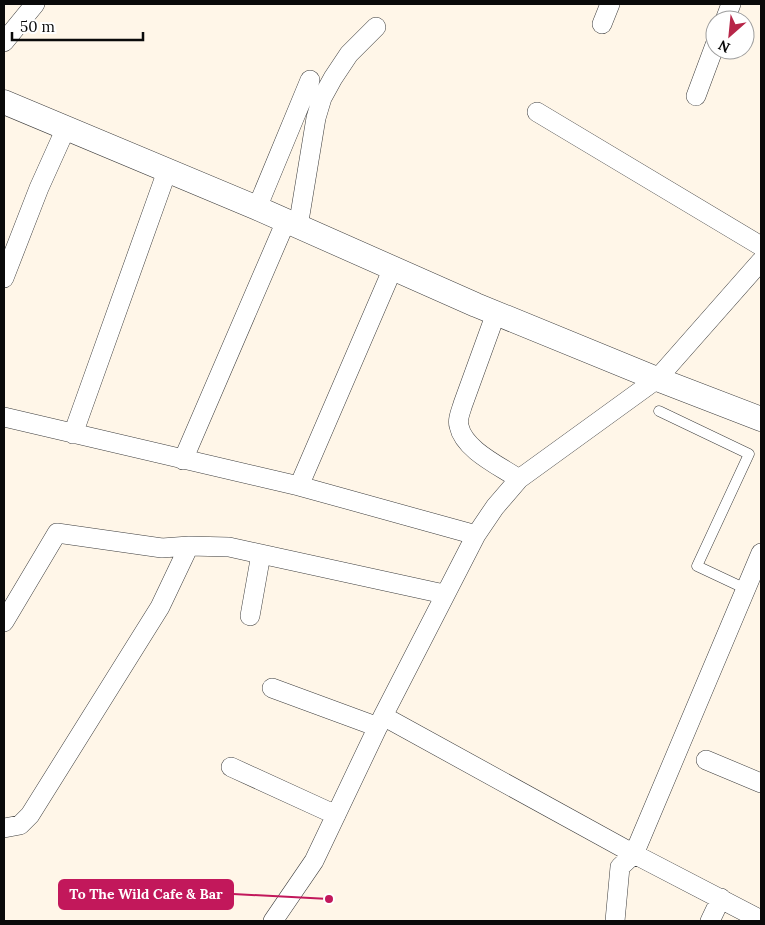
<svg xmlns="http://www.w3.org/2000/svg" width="765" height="925" font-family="Lora,serif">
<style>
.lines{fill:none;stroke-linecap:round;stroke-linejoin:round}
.service-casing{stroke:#3d3d3d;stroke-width:11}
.minor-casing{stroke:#3d3d3d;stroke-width:20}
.tertiary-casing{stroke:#3d3d3d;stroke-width:25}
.service{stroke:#fff;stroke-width:10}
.minor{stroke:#fff;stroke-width:19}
.tertiary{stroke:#fff;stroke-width:24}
.leader{fill:none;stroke:#c2185b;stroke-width:2}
.callout-dot{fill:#c2185b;stroke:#fff;stroke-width:2}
.callout{fill:#c2185b;stroke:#c2185b;stroke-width:2}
.callout-label{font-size:14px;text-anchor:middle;font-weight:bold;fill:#fff}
</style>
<rect width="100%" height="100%" fill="#fff6e8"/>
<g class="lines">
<g class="service-casing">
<path id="service" d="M659 411 749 454 697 566 746 589"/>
</g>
<g class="minor-casing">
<path id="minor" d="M725 20 731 4
M602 24 610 4
M4 42 35 4
M696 96 715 45
M537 112 761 246
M257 208 310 80
M298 227 316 118 322 98 333 78 349 54 376 27
M4 278 39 188 66 128
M4 417 299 486 476 535
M73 434 167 171
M183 460 286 221
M519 479 657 379 761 261
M299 486 393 268
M250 616 261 554
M4 622 57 533 162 548 189 546 229 547 444 594
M272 688 378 727
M383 716 634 854 761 920
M706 760 761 783
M231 767 336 815
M4 828 20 825 30 815 160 607 189 546
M273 921 314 861 383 716 476 535 495 507 519 479C500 466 464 450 459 426 457 419 461 411 463 404L496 313
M615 921 620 867 634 854 761 553
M710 921 721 898"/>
</g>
<g class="tertiary-casing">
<path id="tertiary" d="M4 102 257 208 476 305 657 379 761 419"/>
</g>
<use href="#service" class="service"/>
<use href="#minor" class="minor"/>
<use href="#tertiary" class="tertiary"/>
</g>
<path class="leader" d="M329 899L233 894"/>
<circle class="callout-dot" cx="329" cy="899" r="5"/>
<rect class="callout" x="59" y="880" width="174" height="29" rx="5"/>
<g class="callout-label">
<text x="146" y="899">To The Wild Cafe &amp; Bar</text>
</g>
<rect width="765" height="925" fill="none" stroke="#0a0a0a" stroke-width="10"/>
<g transform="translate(730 35) rotate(207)"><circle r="24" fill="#ffffff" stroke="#9d9d9d"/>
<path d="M0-4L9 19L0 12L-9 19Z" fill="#b72648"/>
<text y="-8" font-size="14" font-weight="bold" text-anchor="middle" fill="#0a0a0a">N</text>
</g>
<path d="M12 32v8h131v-8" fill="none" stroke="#0a0a0a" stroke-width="2.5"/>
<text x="20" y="32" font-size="15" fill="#0a0a0a" stroke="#ffffff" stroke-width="4" paint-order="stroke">50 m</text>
</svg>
